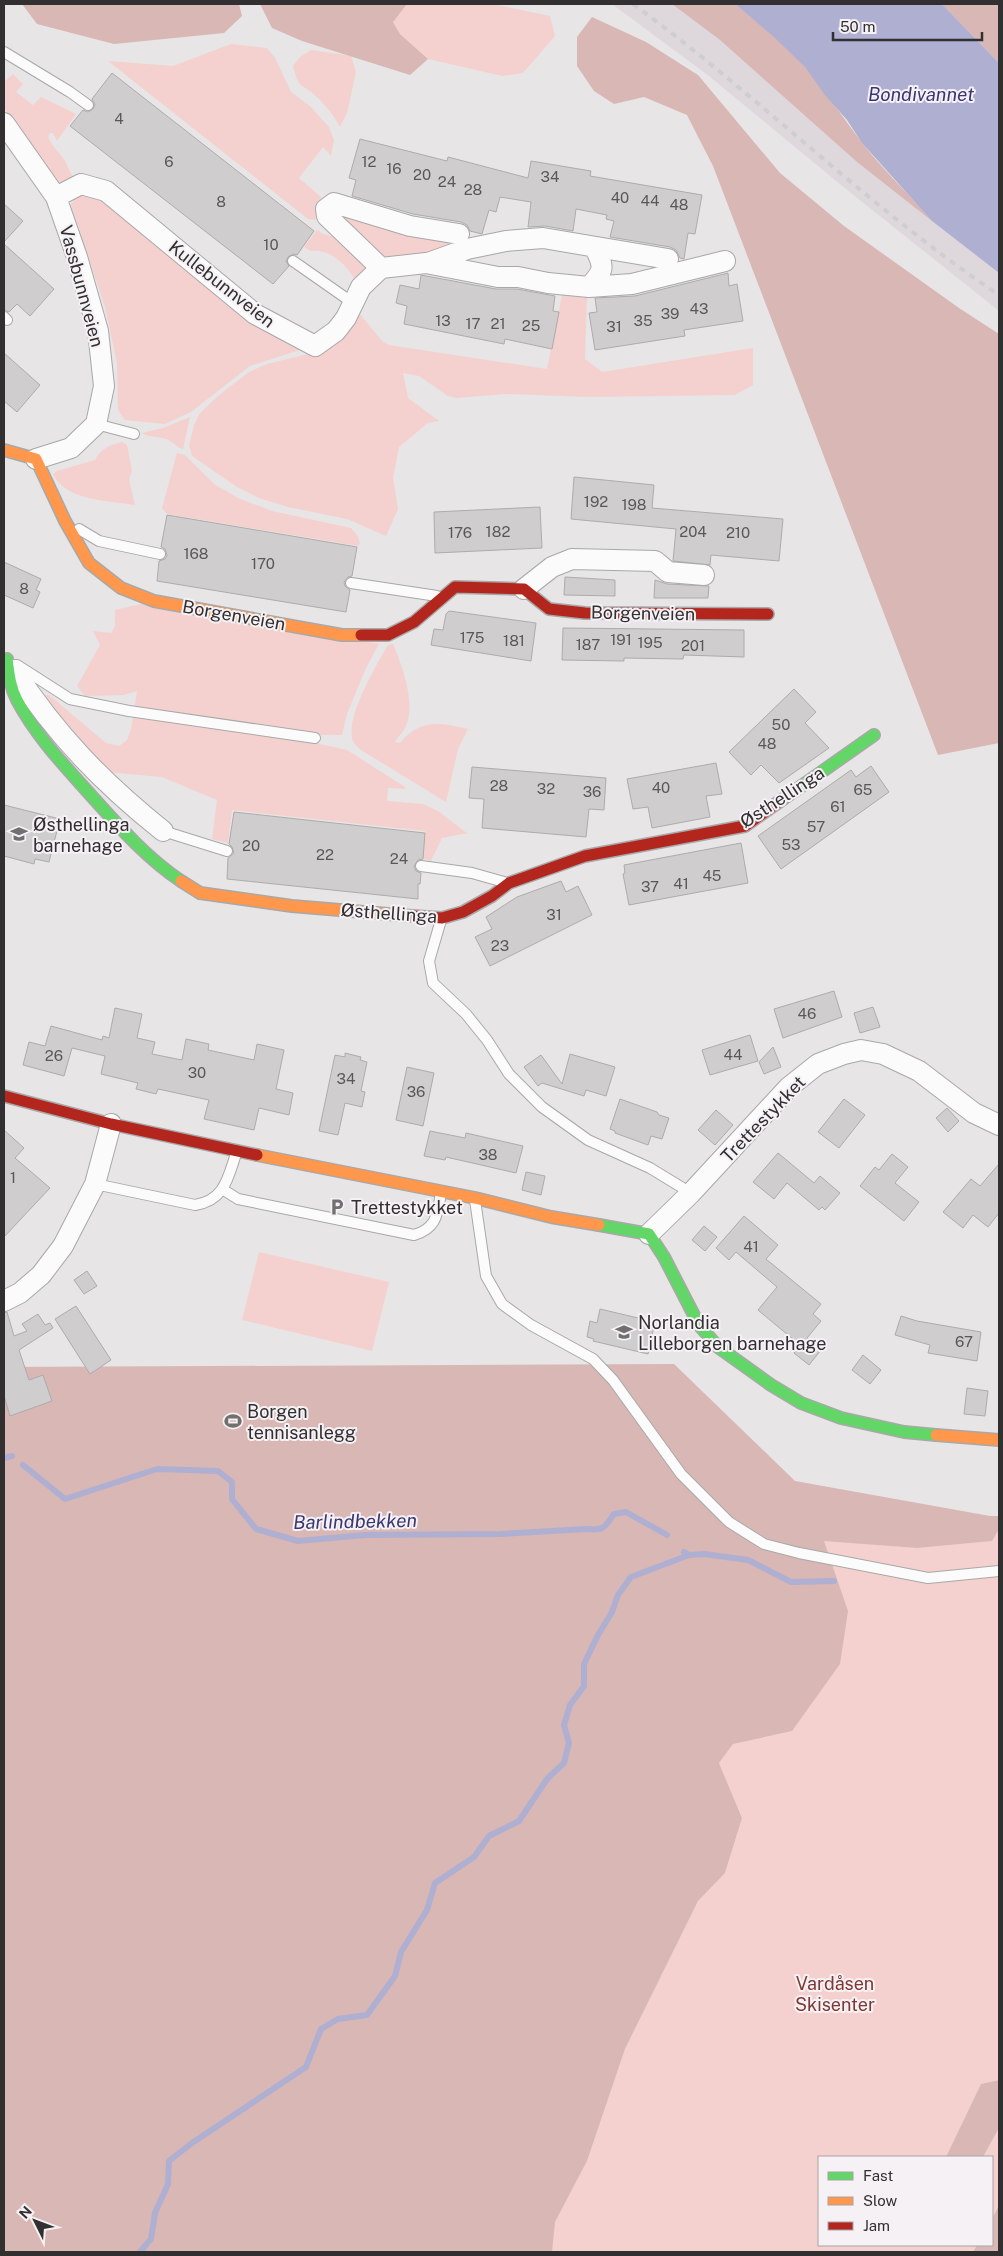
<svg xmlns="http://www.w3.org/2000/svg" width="1003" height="2256" font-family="'Public Sans',sans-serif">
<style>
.built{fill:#ded7dc}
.green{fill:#f4d1ce}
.forest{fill:#d8b7b4}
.water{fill:#afafd2}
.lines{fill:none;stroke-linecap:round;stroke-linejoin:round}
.stream{stroke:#afafd2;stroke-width:6}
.building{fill:#cfcdce;stroke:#adabac}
.lane-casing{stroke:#a9a8a9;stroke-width:12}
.street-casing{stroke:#a9a8a9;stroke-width:22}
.fast-casing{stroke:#a9a8a9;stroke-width:14}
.slow-casing{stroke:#a9a8a9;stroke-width:14}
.jam-casing{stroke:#a9a8a9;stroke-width:14}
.lane{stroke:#fbfbfb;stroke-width:10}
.street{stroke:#fbfbfb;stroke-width:20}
.fast{stroke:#63d668;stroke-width:11}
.slow{stroke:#ff974d;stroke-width:11}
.jam{stroke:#b3261e;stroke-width:11}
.rail{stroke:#cfcecf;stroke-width:4;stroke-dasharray:6 6;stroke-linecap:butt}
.labels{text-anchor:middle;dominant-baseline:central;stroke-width:4;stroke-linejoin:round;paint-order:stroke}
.number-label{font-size:15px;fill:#595758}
.street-label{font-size:18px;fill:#312f30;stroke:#f5f1f4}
.poi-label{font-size:18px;fill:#312f30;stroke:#f5f1f4;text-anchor:start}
.park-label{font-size:18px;fill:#7f3732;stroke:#f5f1f4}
.water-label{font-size:19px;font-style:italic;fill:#3a3673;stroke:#f5f1f4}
</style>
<rect width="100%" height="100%" fill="#e7e5e6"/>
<path class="built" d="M612 4H672L720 40 857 162 999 273V311L841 185 709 76Z"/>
<path class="green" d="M407 4H493L550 16 555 36 523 73 502 76 428 59 400 34 393 21Z
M231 44 267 48 275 58 291 92 310 106 329 127 334 140 331 156 323 147 299 178 321 197 319 211 315 220 308 219 108 61 173 66Z
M311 50 351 56 356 72 347 113 340 127C334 116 327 107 318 98 303 83 299 91 293 66L300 57Z
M13 74 23 84 16 92 33 105 41 97 76 114 57 141 53 133H50L48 137C52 146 58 151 63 158 67 163 69 171 73 177L70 182 57 184 4 108V82Z
M78 193 98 195 303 349 250 366 191 412 165 424 125 420 118 410 117 363 105 307 71 205Z
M335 214 457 239 461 245 388 263Z
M317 230 323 234 343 239 369 270 356 281C346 265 332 249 311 251L304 247Z
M563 290 587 295 585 359 602 372 753 348V385L735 395 588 397 505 394 457 398 448 396 419 376 403 373 408 398 439 421 428 423 399 447 393 478 398 509 386 536 347 519 288 507 259 498 237 487 192 456 189 445 194 425 200 413 218 396 249 372 267 364 320 351 359 313 382 341 389 345 547 369Z
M190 417 183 449C175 447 173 441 166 439 158 436 149 438 142 433L163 428Z
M122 442 127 445 132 471 129 480 135 505C108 500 67 502 53 474L57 471 95 460C100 449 110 445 122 442Z
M177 453 185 455 214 484 238 498 272 511 351 528 357 535 360 543 358 546 167 514 162 508Z
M141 604 379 644 366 668 347 714 342 735H316L315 743 347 750 405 787V789L388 788 387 801 423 804 438 811 468 834H462L442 838 431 861 422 858 425 831 232 810 228 843 212 839 217 800 162 777 105 772 43 697 45 695H49L106 743 119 746 127 740 131 729 137 691 124 695 85 696 77 686 100 645 93 631 111 633 115 626V610Z
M393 644C402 665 416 703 406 726 404 731 398 737 395 742L400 743C420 719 438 722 468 729L458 749 446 802 361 750C358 747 354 744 353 741 344 719 377 664 388 645Z
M259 1252 389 1282 372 1351 242 1320Z
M999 1529V2080L981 2084 946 2157H819V2245H977L973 2252H548L555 2222 587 2161 625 2049 698 1901 725 1873 742 1818 719 1763 733 1744 792 1730 848 1611 823 1540 917 1548 992 1541Z
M999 2128V2205L992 2219V2157H983Z"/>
<path class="forest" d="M22 4H239L242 16 224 33 114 44 37 24Z
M260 4H407L393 22 400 34 428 59 410 75 302 41 272 28Z
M672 4H735C759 24 786 44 806 68 826 92 844 119 863 144 884 171 910 195 932 221L857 162 720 40Z
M942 4H999V63Z
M592 17 646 42 698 75 780 173 844 226 959 308 999 334V743L938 755 713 166 687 115 644 97 614 104 594 91 577 66V37Z
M674 1364 795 1481 990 1516H999V1529L992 1541 917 1548 824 1541 848 1611 840 1664 792 1731 733 1744 719 1763 742 1818 725 1873 698 1901 625 2049 587 2161 555 2222 552 2252H4V1367Z
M999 2080V2128L983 2157H946L981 2084Z
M999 2205V2252H973L977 2245H992V2219Z"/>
<path class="water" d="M735 4H942L999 63V273L932 221 862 143 847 120 825 95 805 67 774 37Z"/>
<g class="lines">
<path class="stream" d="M4 1458 12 1456
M23 1465 65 1499 157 1469 218 1471 232 1482V1499L256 1529 298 1541 365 1535 501 1534 587 1529C604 1531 605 1527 614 1514L626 1512 667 1535
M684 1552 689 1555 704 1554 748 1560 791 1582 834 1581
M140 2252 151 2239 155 2213 168 2184 169 2161 192 2143 306 2067 321 2029 338 2019 367 2015 395 1976 401 1952 427 1910 435 1883 474 1857 489 1836 519 1821 547 1779 564 1763 569 1743 564 1725 570 1705 584 1686V1664L598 1635 612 1612 618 1595 631 1577 689 1555"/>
</g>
<path class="building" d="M112 73 314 231 297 255 293 254 288 257 286 261 289 266 273 284 70 126 83 110 88 112 93 109 95 105 92 99Z
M360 139 447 161 448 157 528 178 531 161 591 171 590 176 702 195 695 234 688 233 684 259 680 258 676 250 670 247 610 237 614 221 606 219 607 215 576 209 573 231 545 226 528 227 531 202 500 197 496 212 489 210 482 234 470 231 467 225 461 222 413 214 352 196 356 180 349 178Z
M4 204 23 221 4 242Z
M4 244 54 289 30 316 17 304 9 312 4 310Z
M728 273 729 286 737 284 743 321 684 330 685 336 595 350 589 313 597 312 595 298 635 296Z
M421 275 496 289H517L555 296 553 311 559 312 552 349 505 339 504 344 404 324 407 306 396 303 400 285 419 289Z
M4 353 40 385 17 412 4 401Z
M574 477 654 485 652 508 783 519 779 561 711 555 710 565 673 561 676 529 571 519Z
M540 507 542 548 435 553 434 512Z
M167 515 357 547 352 576 348 577 344 582 345 586 350 590 346 612 157 581 159 561 165 559 167 555 165 549 161 547Z
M4 562 41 579 36 590 40 592 33 608 4 595Z
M565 577 615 580V596L564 595Z
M655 580 667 584 709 586 708 598H654Z
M449 611 536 623 531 661 431 645 434 629 443 630 446 614Z
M563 628 744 630V657L684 655 683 659 624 658V661L562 660Z
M794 689 816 712 805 723 829 748 779 783 761 765 751 775 729 752Z
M716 763 722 794 706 796 710 817 652 828 648 807 633 809 627 779Z
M871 766 889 792 781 869 758 836 851 770 856 777Z
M472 767 606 778 604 810 589 809 586 837 482 828 484 799 469 798Z
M4 805 60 819 49 862 35 859 34 864 4 856Z
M234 812 425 833 423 859 418 860 414 866 416 871 421 873 420 884H418V899L227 879 228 858 234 853 232 847 229 844Z
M741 843 748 883 629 905 623 874 625 873 624 865Z
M561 881 566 892 578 886 592 915 490 966 475 937 492 929 486 917 517 897Z
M834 991 842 1017 783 1038 774 1009Z
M873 1007 880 1027 860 1033 854 1013Z
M115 1008 142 1014 137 1038 155 1042 152 1054 182 1060 186 1039 209 1044 208 1050 254 1060 257 1044 284 1050 276 1089 293 1093 289 1115 259 1108 254 1130 204 1119 209 1100 158 1089 156 1094 136 1089 138 1083 101 1074 105 1056 72 1048 64 1076 23 1065 29 1042 45 1046 51 1026 102 1040 103 1036 109 1038Z
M750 1035 758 1061 710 1075 702 1050Z
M773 1047 781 1067 764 1074 759 1062Z
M345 1053 361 1057 360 1060 367 1062 361 1091 365 1092 362 1107 345 1103 338 1135 319 1131 335 1055 345 1057Z
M570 1054 615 1067 606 1096 586 1090 584 1096 542 1083 538 1086 524 1067 541 1055 562 1084Z
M407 1067 434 1073 423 1126 396 1120Z
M620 1099 657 1112 659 1115 669 1118 662 1139 651 1136 648 1145 615 1133V1131L610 1129Z
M844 1099 865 1115 839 1148 818 1132Z
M947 1108 959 1121 948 1132 936 1118Z
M716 1110 733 1125 715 1145 698 1130Z
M4 1130 24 1148 15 1158 50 1188 4 1237Z
M430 1131 465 1138 466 1133 523 1146 516 1173 446 1157 445 1160 424 1156Z
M778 1153 814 1183 820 1176 840 1193 825 1210 822 1207 819 1210 787 1183 774 1199 753 1182Z
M892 1154 908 1167 895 1183 919 1202 904 1221 860 1186 875 1167 879 1170Z
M999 1164V1213L988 1227 973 1215 963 1228 943 1212 971 1179 980 1186Z
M526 1172 545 1176 541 1195 522 1190Z
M744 1216 778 1245 766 1259 821 1304 813 1314 821 1321 807 1338 821 1350 809 1365 794 1353 800 1345 758 1310 777 1287 736 1252 729 1260 716 1248Z
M704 1226 717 1237 705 1251 692 1240Z
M87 1271 97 1286 84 1294 74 1280Z
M76 1306 111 1360 90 1374 55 1319Z
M600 1309 655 1322 648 1354 593 1341 594 1339 587 1337 590 1321 597 1323Z
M7 1312 14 1336 27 1331 22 1324 38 1314 45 1325 50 1323 53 1328 19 1350 29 1380 43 1375 52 1401 10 1416 4 1396V1313Z
M901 1316 917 1321 981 1332 977 1361 928 1353 930 1345 895 1335Z
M863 1355 881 1370 870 1384 852 1370Z
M967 1388 988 1391 985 1416 964 1414Z"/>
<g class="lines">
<g class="lane-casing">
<path id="lane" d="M4 52 70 92 88 105
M293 261 353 303
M4 317 7 320
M96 424 134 434
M79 529 99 541 160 554
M351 583 437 596
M17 665 70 699 129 711 315 738
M163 831 227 851
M421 866 472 873 504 882
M441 920 429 961 433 983 466 1014 487 1040 509 1074 542 1107 588 1140 650 1168 691 1193
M95 1184 195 1205C226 1200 228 1176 237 1151
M222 1189 238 1199 414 1235C437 1228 437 1215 441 1193
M475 1200 486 1276 502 1304 531 1325 593 1359 613 1380 681 1474 729 1522 764 1544 799 1553 928 1578 999 1571"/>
</g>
<g class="street-casing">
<path id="street" d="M4 123 56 197 77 257 98 331 104 386 96 424 71 448 36 459
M56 197 81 184 106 191 255 314 315 346 336 331 346 318 361 287 381 268 426 263 498 277H518L548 283 589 287 632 284 725 261
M428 263 467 249 506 241 543 238 668 259
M381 268 327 216 326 209 334 203 410 226 459 234
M589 287C604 271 605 268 595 248
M524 589 552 567 572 559 655 561 668 572 704 575
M14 670C56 735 103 783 163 831
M649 1234 691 1193 789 1087 818 1064 844 1054 861 1050 883 1054 919 1071 974 1113 999 1125
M4 1301 20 1293 41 1275 63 1246 95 1184 111 1124"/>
</g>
<g class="fast-casing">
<path id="fast" d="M7 659C9 673 10 687 17 700 35 734 61 762 87 791 116 823 145 857 181 881
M776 804 874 735
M599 1225 649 1234 664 1257 699 1325 718 1347 771 1385 801 1403 841 1418 904 1432 936 1435"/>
</g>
<g class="slow-casing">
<path id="slow" d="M4 450 36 459 65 521 89 563 121 588 154 601 342 635H361
M181 881 200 893 292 906 412 916
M257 1155 475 1198 551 1217 599 1225
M936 1435 999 1440"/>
</g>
<g class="jam-casing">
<path id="jam" d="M361 635H388L414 622 455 587 524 589 549 609 585 613 768 614
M412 916 442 918 463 912 492 896 509 883 585 856 745 826 776 804
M4 1096 111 1124 257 1155"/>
</g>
<use href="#lane" class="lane"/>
<use href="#street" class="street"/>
<use href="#fast" class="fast"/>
<use href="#slow" class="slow"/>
<use href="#jam" class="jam"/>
<path class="rail" d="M633 4C759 96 869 208 999 295"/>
</g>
<defs>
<g id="school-bare" transform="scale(1.35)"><path d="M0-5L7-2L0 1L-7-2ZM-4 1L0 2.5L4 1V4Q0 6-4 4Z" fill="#716f70" stroke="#f5f1f4" stroke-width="2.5" paint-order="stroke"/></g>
<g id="parking-bare" transform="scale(1.35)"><path d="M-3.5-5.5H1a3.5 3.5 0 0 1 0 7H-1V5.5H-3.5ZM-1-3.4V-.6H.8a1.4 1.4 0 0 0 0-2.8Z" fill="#716f70" stroke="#f5f1f4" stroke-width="2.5" paint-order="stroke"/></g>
<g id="stadium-bare" transform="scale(1.35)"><path d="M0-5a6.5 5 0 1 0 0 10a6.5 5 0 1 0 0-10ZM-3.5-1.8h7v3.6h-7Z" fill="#716f70" stroke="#f5f1f4" stroke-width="2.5" paint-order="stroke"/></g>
</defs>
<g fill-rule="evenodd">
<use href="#school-bare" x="19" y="834"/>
<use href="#parking-bare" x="337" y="1207"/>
<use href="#school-bare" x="624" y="1332"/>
<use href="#stadium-bare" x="233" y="1421"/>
</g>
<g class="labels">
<g class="number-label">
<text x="119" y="118">4</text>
<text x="169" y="161">6</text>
<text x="369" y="161">12</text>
<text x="394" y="168">16</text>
<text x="422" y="174">20</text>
<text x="550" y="176">34</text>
<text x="447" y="181">24</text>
<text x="473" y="189">28</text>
<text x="620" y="197">40</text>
<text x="650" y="200">44</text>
<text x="221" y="201">8</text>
<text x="679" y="204">48</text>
<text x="271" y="244">10</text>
<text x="699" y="308">43</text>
<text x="670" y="313">39</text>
<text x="443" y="320">13</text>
<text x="643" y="320">35</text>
<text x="473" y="323">17</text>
<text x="498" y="323">21</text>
<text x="531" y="325">25</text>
<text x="614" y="326">31</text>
<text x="596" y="501">192</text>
<text x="634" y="504">198</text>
<text x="498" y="531">182</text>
<text x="693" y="531">204</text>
<text x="460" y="532">176</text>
<text x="738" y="532">210</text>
<text x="196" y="553">168</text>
<text x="263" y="563">170</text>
<text x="24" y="588">8</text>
<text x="472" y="637">175</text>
<text x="621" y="639">191</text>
<text x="514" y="640">181</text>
<text x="650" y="642">195</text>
<text x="588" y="644">187</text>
<text x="693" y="645">201</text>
<text x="781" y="724">50</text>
<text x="767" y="743">48</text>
<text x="499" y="785">28</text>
<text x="661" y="787">40</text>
<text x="546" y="788">32</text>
<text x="863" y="789">65</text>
<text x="592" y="791">36</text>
<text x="838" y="806">61</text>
<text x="816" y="826">57</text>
<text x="791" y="844">53</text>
<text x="251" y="845">20</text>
<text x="325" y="854">22</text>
<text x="399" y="858">24</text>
<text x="712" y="875">45</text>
<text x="681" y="883">41</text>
<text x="650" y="886">37</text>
<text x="554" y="914">31</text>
<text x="500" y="945">23</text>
<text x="807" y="1013">46</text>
<text x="733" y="1054">44</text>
<text x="54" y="1055">26</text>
<text x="197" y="1072">30</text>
<text x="346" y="1078">34</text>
<text x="416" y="1091">36</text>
<text x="488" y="1154">38</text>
<text x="13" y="1177">1</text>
<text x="751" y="1246">41</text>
<text x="964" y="1341">67</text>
</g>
<g class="street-label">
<text transform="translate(222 284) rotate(38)">Kullebunnveien</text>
<text transform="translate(82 286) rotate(75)">Vassbunnveien</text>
<text transform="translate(643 613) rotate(1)">Borgenveien</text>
<text transform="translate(234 615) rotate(10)">Borgenveien</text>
<text transform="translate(782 797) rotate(-33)">Østhellinga</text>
<text transform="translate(389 913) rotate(4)">Østhellinga</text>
<text transform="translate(763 1119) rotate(-46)">Trettestykket</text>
</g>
<g class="poi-label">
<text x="33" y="824">Østhellinga<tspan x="33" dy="21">barnehage</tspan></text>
<text x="351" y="1207">Trettestykket</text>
<text x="638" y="1322">Norlandia<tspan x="638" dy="21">Lilleborgen barnehage</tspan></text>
<text x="247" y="1411">Borgen<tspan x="247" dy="21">tennisanlegg</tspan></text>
</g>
<g class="park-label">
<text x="835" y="1983">Vardåsen<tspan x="835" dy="21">Skisenter</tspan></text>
</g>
<g class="water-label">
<text x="921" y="94">Bondivannet</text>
<text transform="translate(355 1521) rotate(-1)">Barlindbekken</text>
</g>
</g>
<rect width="1003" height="2256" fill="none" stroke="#312f30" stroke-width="10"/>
<rect x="818" y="2156" width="175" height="90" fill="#f5f1f4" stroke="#a7a3a6"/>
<rect x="828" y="2172" width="25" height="8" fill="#63d668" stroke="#a7a3a6"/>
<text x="863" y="2181" font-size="15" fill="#312f30">Fast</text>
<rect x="828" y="2197" width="25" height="8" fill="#ff974d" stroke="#a7a3a6"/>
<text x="863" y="2206" font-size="15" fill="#312f30">Slow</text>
<rect x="828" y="2222" width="25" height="8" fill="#b3261e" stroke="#a7a3a6"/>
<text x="863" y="2231" font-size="15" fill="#312f30">Jam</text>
<g transform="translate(35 2221) rotate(312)" stroke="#f5f1f4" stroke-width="4" paint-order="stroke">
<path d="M0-4L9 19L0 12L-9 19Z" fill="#312f30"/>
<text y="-8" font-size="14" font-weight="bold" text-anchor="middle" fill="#312f30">N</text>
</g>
<path d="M833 32v8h149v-8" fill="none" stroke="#312f30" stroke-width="2.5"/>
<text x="840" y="32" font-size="15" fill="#312f30" stroke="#f5f1f4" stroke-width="4" paint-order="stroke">50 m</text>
</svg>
